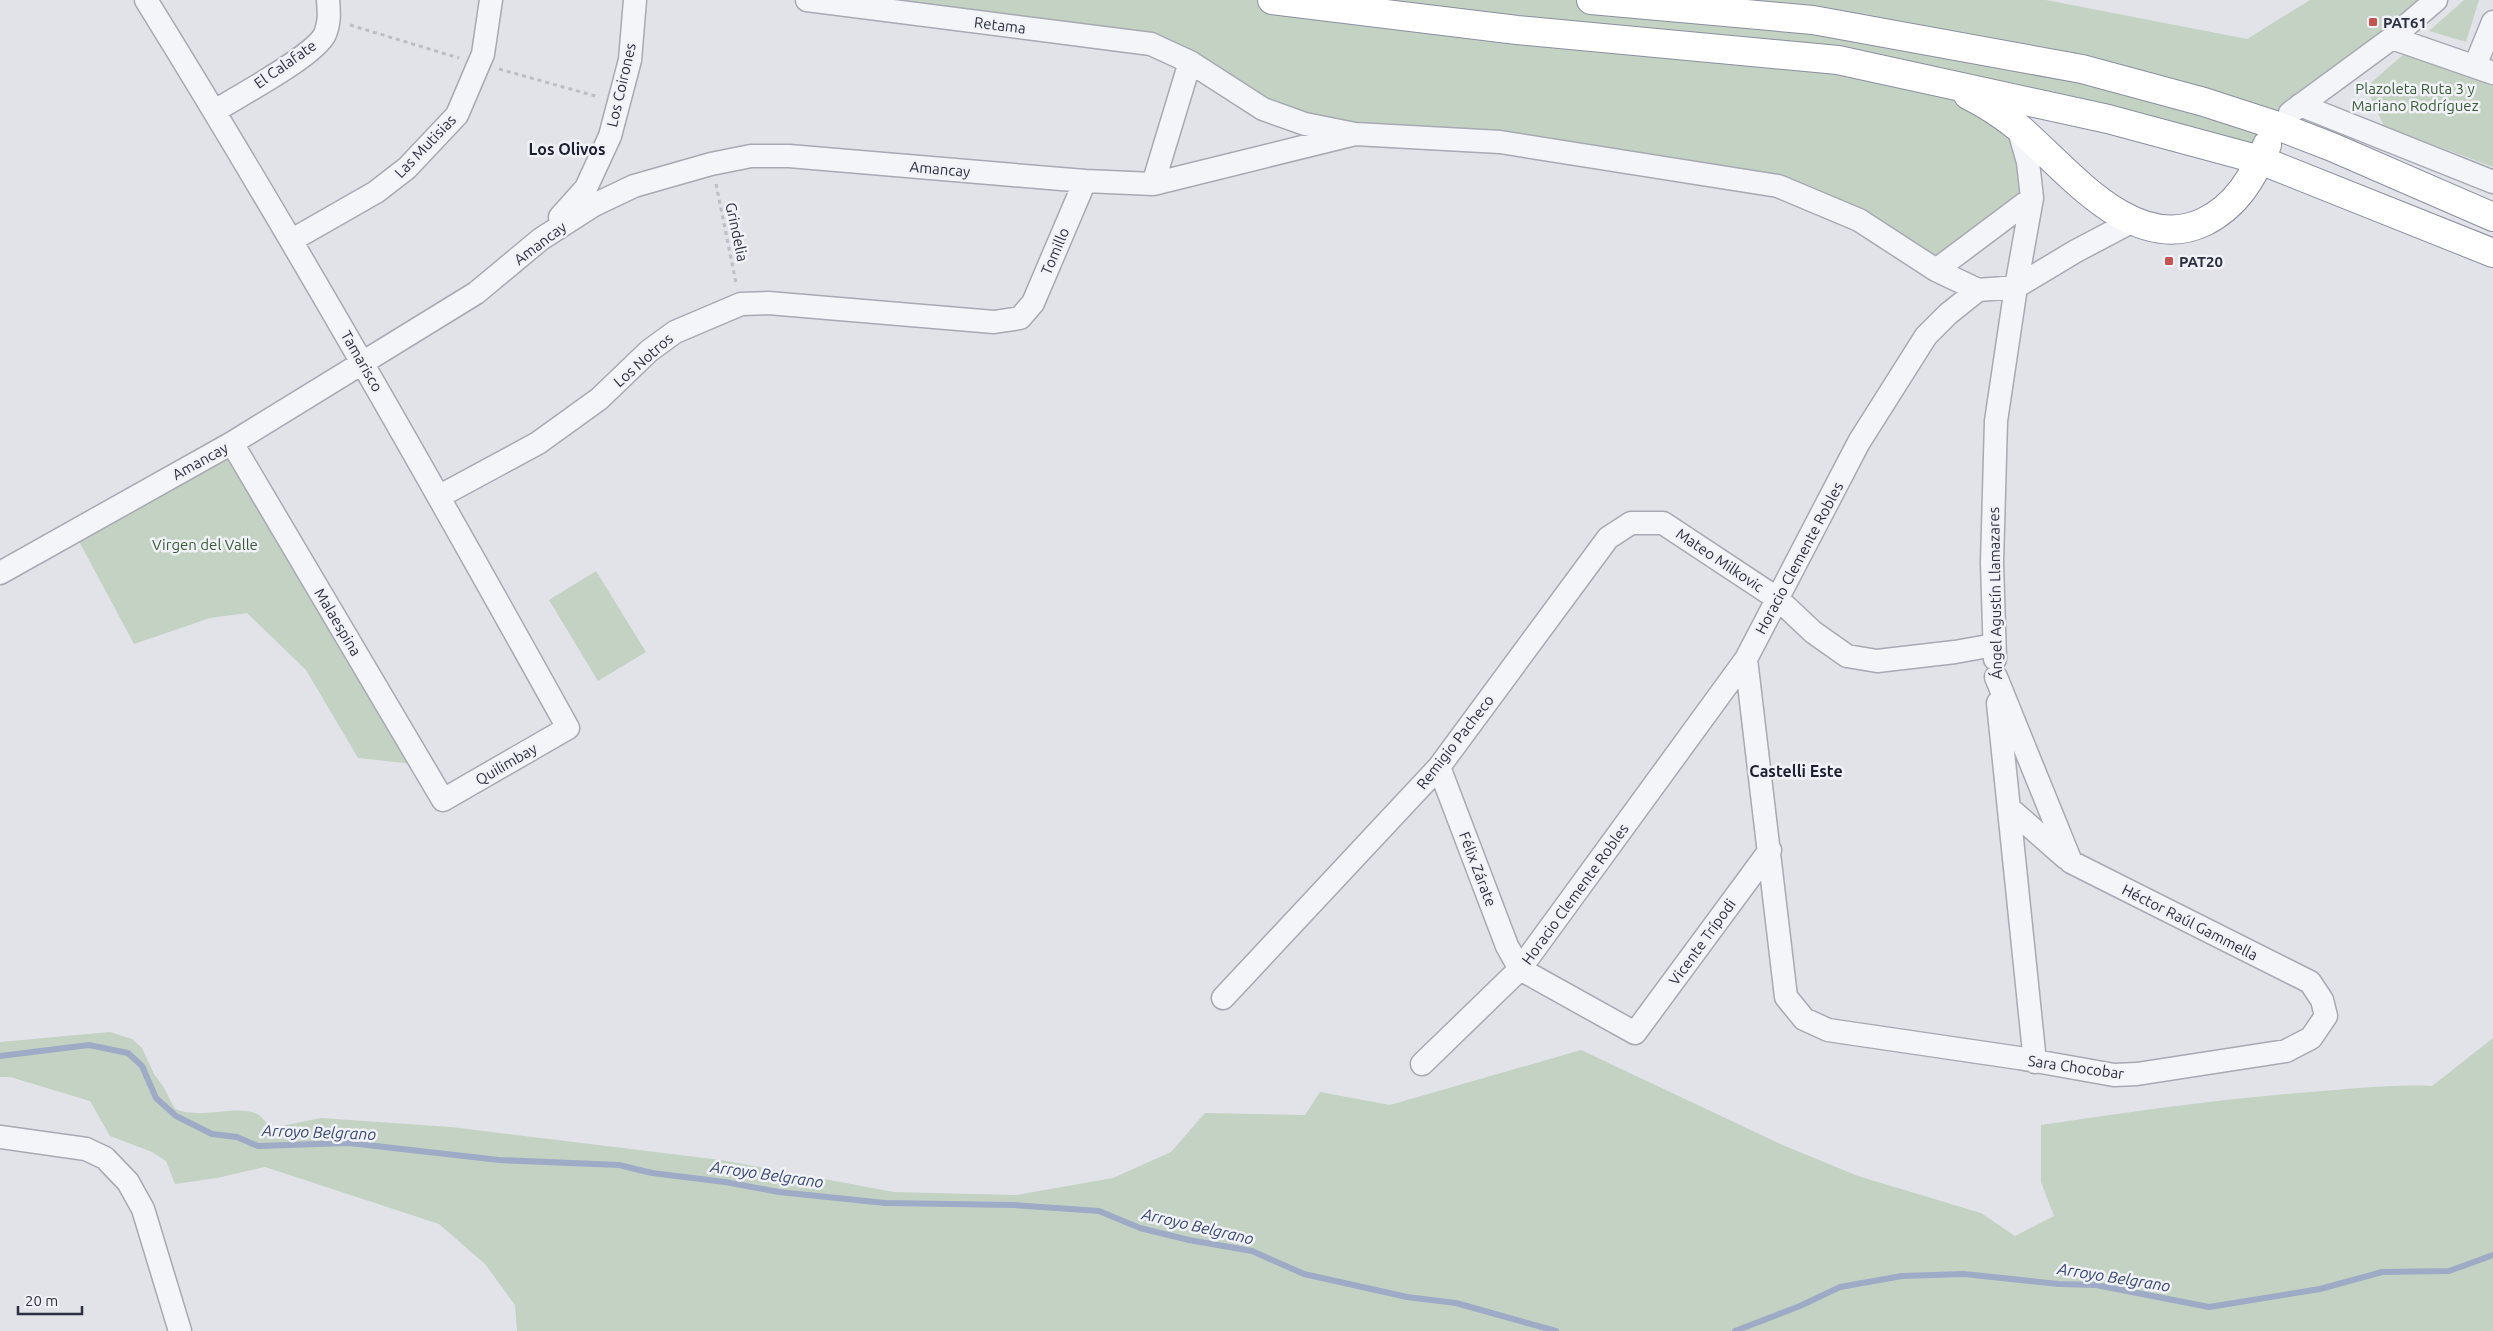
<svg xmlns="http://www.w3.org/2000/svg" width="2493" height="1331" font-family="Ubuntu,sans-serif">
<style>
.green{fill:#c4d2c3}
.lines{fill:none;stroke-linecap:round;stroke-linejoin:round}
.stream{stroke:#9fabc6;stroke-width:6}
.minor-casing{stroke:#a7a9b3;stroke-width:25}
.highway-casing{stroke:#8a8e9f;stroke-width:30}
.path{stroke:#bcbec4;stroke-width:3;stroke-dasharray:4 4;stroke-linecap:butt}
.minor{stroke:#f4f5f8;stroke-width:22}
.highway{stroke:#fff;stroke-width:28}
.poi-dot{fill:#c5534f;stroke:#f1f2f7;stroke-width:2}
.labels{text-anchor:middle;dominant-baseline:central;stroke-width:5;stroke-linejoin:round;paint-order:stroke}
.poi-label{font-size:15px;font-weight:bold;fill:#2b2f40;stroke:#f1f2f7;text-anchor:start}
.street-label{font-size:15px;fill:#2b2f40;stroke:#f1f2f7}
.park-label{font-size:15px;fill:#395a39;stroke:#f1f2f7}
.neighbourhood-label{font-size:16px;font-weight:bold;fill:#1d2031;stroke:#f1f2f7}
.water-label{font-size:16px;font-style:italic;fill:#384771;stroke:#f1f2f7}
</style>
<rect width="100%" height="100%" fill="#e1e3e9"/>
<path class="green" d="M807 0H2046L2247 39 2310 0H2436L2300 105 2260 160 1947 83 2018 127 2032 198 1936 270 1778 186 1305 124 1168 50Z
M2464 0H2479L2466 42 2429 31Z
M2405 53 2493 86V167L2384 126 2366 87Z
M232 443 423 765 358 758 306 670 247 613 210 618 134 644 74 532Z
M596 571 646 652 598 681 549 600Z
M110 1032 132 1039 142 1048 154 1074 163 1086 175 1109C202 1120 238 1104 257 1114 262 1116 267 1124 271 1128L321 1118 451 1127 721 1160 894 1192 1016 1195 1113 1178 1171 1152 1205 1113 1305 1115 1320 1092 1390 1105 1581 1050 1785 1146 1858 1176 1981 1213 2015 1236 2054 1216 2041 1182V1125C2130 1112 2220 1099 2310 1092 2351 1089 2391 1084 2432 1086L2493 1038V1331H517L515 1305 485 1264 439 1224 265 1167 217 1178 175 1184 166 1161 152 1152 110 1136 90 1101 10 1077H0V1042Z"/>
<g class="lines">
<path class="stream" d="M0 1056 89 1045 128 1053 142 1066 156 1098 176 1116 212 1134 237 1137 258 1146 349 1143 499 1160 619 1165 652 1173 725 1182 779 1192 885 1203 1014 1205 1099 1211 1140 1228 1189 1240 1252 1251 1304 1274 1407 1297 1456 1303 1556 1331
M1735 1331 1800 1306 1840 1287 1902 1276 1964 1274 2059 1284 2096 1285 2209 1307 2320 1289 2382 1272 2449 1271 2493 1255"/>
<g class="minor-casing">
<path id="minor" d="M146 0C294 239 432 483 568 728L443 800 232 443
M807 0 1151 44 1190 62 1263 109 1305 124 1355 134 1500 142 1778 186 1859 220 1936 270 1978 290
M2392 38 2493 73
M2475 66 2493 22
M2300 105 2493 182
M215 111C238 96 315 56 325 34 330 22 329 12 328 0
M2290 113 2392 38 2436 0
M1153 184 1190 62
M560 217 586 188 610 136 630 60 635 0
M292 240 376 192 407 168 457 115 483 54 491 0
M1936 270 2032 198
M440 496 538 443 599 399 649 351 675 332 741 304 768 303 994 322 1020 318 1033 303 1085 181
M0 573 232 443 476 293 541 239 594 205 634 186 711 164 751 156H789L1085 181 1153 184 1355 134
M1746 659 1786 997 1804 1019 1828 1030 2019 1058 2114 1075 2137 1074 2286 1051 2311 1038 2326 1016 2322 1000 2310 982 2071 862 1996 677
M1995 659 1992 563 1996 421 2016 287 2032 198 2028 162 2018 127
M1998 703 2035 1062
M1439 767 1507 946 1520 969
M2009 808 2066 858
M1520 969 1635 1033 1770 850
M1223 998 1439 767 1608 538 1631 523H1663L1778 599 1813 632 1847 656 1877 661 1955 652 1994 645
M1422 1064 1520 969 1746 659 1859 442 1926 336 1948 314 1978 290 2016 287 2076 251 2133 221
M0 1137 86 1149 105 1158 128 1182 143 1209 180 1331"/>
</g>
<g class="highway-casing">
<path id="highway" d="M1272 0 1517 30 1838 60 2108 119 2260 160 2493 253
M1591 0 1813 20 2082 69 2204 102 2275 125 2332 147 2493 217
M1968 95C1986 104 2004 116 2019 128 2066 168 2133 256 2204 222 2237 206 2253 177 2267 145"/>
</g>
<path class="path" d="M350 25 459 58
M499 69 599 97
M716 184 736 283"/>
<use href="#minor" class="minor"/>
<use href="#highway" class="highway"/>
</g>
<g class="poi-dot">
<rect x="2368" y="17" width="10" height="10" rx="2.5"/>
<rect x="2164" y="256" width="10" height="10" rx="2.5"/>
</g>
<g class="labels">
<g class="poi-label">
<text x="2383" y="22">PAT61</text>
<text x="2179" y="261">PAT20</text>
</g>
<g class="street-label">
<text transform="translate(1000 25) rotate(7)">Retama</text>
<text transform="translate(285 64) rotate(-35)">El Calafate</text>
<text transform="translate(621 85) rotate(-77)">Los Coirones</text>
<text transform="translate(425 146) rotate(-46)">Las Mutisias</text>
<text transform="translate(940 169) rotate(5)">Amancay</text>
<text transform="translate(737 232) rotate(78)">Grindelia</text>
<text transform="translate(540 243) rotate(-37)">Amancay</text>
<text transform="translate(1055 251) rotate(-67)">Tomillo</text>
<text transform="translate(643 360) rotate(-41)">Los Notros</text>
<text transform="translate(362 361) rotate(60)">Tamarisco</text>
<text transform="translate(200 461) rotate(-29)">Amancay</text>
<text transform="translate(1799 558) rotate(-62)">Horacio Clemente Robles</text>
<text transform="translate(1720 560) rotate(34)">Mateo Milkovic</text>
<text transform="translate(1995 593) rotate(-91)">Ángel Agustín Llamazares</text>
<text transform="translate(338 622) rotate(59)">Malaespina</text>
<text transform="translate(1455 742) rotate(-52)">Remigio Pacheco</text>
<text transform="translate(506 764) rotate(-30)">Quilimbay</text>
<text transform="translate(1478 869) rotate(69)">Félix Zárate</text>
<text transform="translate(1575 894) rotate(-54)">Horacio Clemente Robles</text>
<text transform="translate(2190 922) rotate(27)">Héctor Raúl Gammella</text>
<text transform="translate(1702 942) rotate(-54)">Vicente Trípodi</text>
<text transform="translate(2076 1067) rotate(8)">Sara Chocobar</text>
</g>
<g class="park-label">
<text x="2415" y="88">Plazoleta Ruta 3 y<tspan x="2415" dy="17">Mariano Rodríguez</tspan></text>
<text x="205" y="544">Virgen del Valle</text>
</g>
<g class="neighbourhood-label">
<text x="567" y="149">Los Olivos</text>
<text x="1796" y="771">Castelli Este</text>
</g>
<g class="water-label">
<text transform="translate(319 1132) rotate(2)">Arroyo Belgrano</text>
<text transform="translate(767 1174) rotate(8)">Arroyo Belgrano</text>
<text transform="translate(1198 1226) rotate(13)">Arroyo Belgrano</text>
<text transform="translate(2114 1277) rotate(9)">Arroyo Belgrano</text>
</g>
</g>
<path d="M18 1306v8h64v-8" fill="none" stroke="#2b2f40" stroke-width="2.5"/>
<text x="25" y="1306" font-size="15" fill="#2b2f40" stroke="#f1f2f7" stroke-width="4" paint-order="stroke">20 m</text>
</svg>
